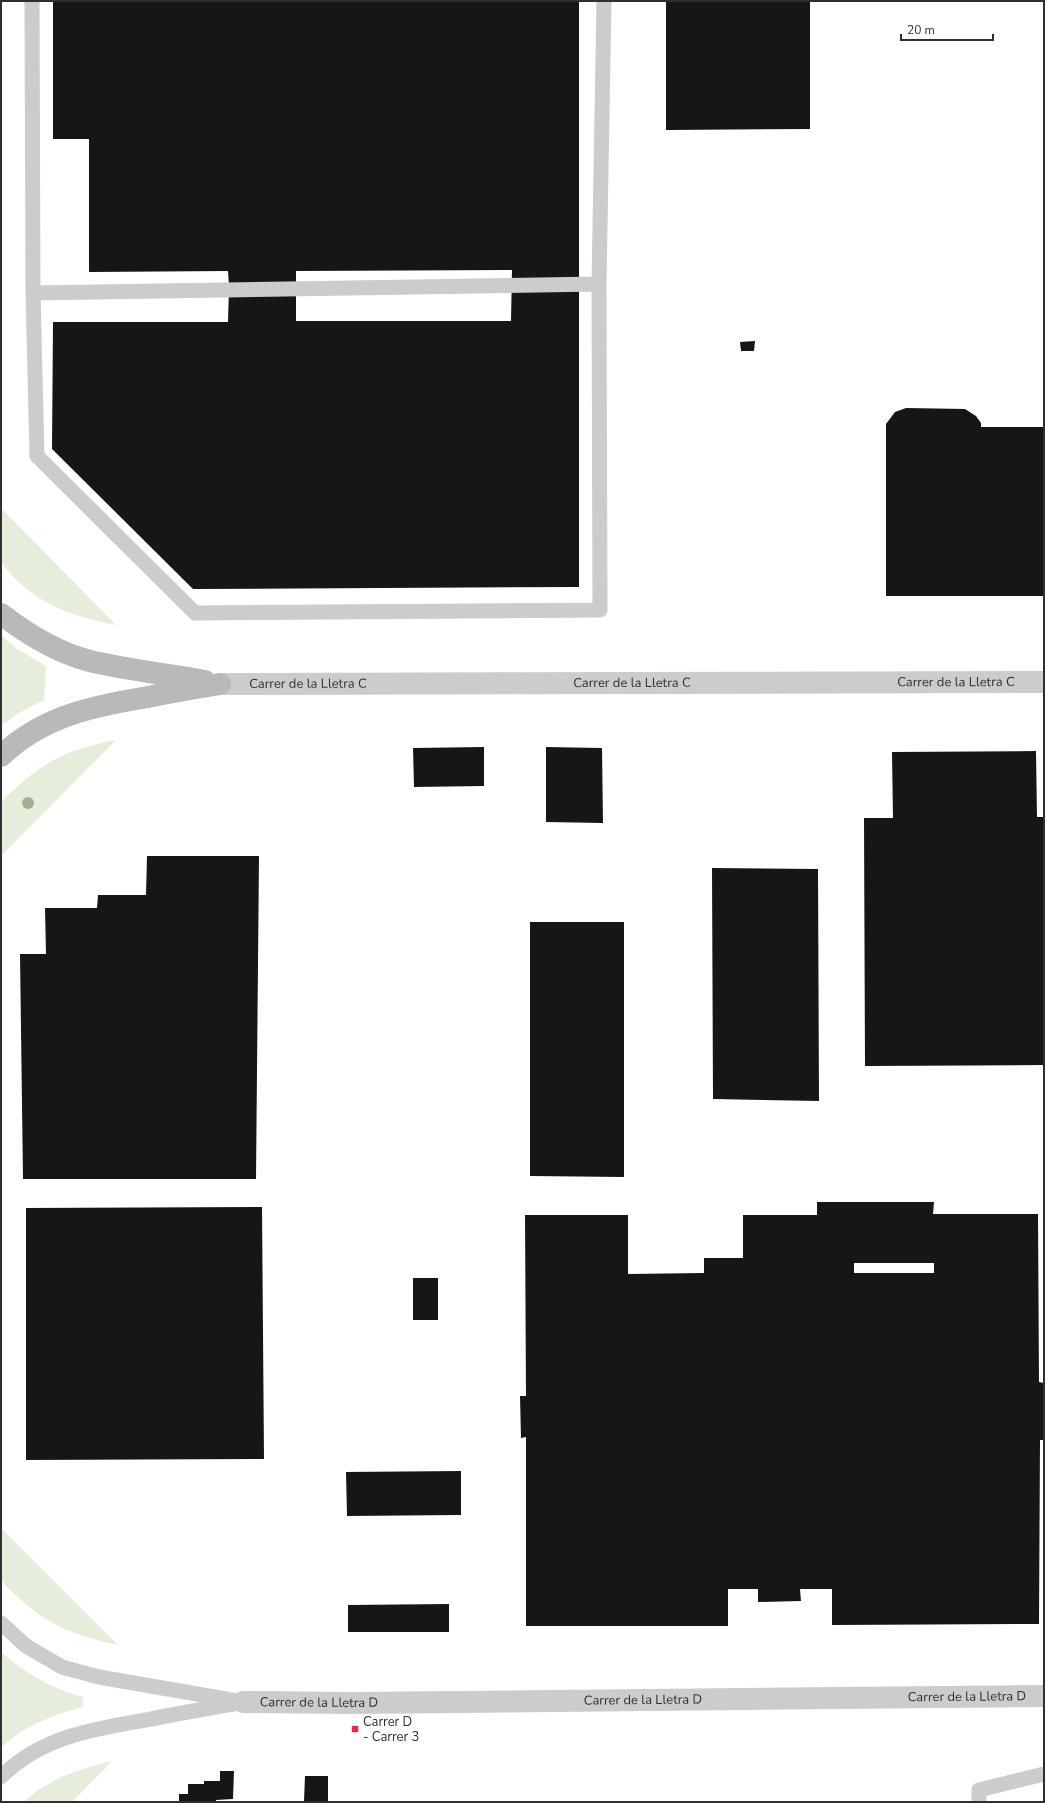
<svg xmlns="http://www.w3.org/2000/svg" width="1045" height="1803" font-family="'Nunito Sans',sans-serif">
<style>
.green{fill:#e7eddb}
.building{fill:#161616;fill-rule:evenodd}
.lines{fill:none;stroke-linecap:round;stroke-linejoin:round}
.lane{stroke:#ccc;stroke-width:15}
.street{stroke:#ccc;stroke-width:22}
.secondary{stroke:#b9b9b9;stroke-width:22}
.tree{fill:#a3af92}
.poi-dot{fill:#f1254d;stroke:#fff;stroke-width:1.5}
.labels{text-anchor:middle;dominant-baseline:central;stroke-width:4;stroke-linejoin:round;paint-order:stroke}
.street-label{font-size:13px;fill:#2f2f2f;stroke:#fff}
.poi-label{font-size:13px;fill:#2f2f2f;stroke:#fff;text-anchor:start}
</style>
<rect width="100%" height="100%" fill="#fff"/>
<path class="green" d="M1 508 116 625C70 616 30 602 1 562Z
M1 635 17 649 46 666 44 700 17 714 1 726Z
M116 740 1 856C1 847 0 810 1 804 4 797 13 791 18 786 50 757 75 748 116 740Z
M1 1528 118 1645C77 1636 48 1626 17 1596 12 1592 3 1584 1 1578 0 1571 1 1538 1 1528Z
M1 1652C26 1674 52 1689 83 1697V1707C53 1715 23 1726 1 1748Z
M112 1761 72 1802H24C49 1778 80 1769 112 1761Z"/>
<path class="building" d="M53 1H579V587L193 589 52 449 53 322H228L229 286 228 271 89 272V139H53ZM512 270 511 321H296V271Z
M666 1H810V129L666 130Z
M755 341 754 351H741L740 342Z
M906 408 965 409 976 416 981 423V427H1044V596H886V424L895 412Z
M484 747V786L414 787 413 748Z
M546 747 602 748 603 823 546 822Z
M1036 751 1037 817H1044V1065L865 1066 864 818H893L892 752Z
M147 856H259L256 1179H23L20 954H46L45 908H97L98 895H146Z
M712 868 818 869 819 1101 713 1099Z
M530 922H624V1177L530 1176Z
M817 1202H934L933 1214H1038L1039 1382 1044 1383V1440H1040L1039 1624 832 1625V1589H800L801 1601 758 1602V1589H728V1626H526V1437L521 1438 520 1396H526L525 1215H628V1274L704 1273V1258H743V1215H817ZM854 1263H934V1273H854Z
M262 1207 264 1459 26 1460V1208Z
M413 1278H438V1320H413Z
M461 1471V1515L347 1516 346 1472Z
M449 1604V1632H348V1605Z
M220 1771H234L233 1799 216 1800V1802H179V1794H188V1784H204V1781H220Z
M305 1776H328V1801H304Z"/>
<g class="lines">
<path class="lane" d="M32 1 33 293 37 456 195 613 600 610 599 284 604 1
M33 293 599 284
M1 1623 26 1646 62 1667 99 1677 243 1702
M1 1777C41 1737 93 1729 146 1720 175 1714 204 1709 233 1704
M979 1802V1790L1044 1774"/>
<g class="street">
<path id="s1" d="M220 684 1044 682"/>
<path id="s2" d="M243 1702 352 1703 1044 1696"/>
</g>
<path class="secondary" d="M1 614C27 634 58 653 90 661 128 670 167 674 205 681
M1 756C43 716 93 706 148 697 172 692 196 688 220 684"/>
</g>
<circle class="tree" cx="28" cy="803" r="6"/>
<rect class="poi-dot" x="351" y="1725" width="8" height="8" rx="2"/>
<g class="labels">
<g class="street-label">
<text stroke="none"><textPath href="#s1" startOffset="736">Carrer de la Lletra C</textPath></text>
<text stroke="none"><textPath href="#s1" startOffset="88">Carrer de la Lletra C</textPath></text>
<text stroke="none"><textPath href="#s1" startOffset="412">Carrer de la Lletra C</textPath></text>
<text stroke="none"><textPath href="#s2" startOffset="724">Carrer de la Lletra D</textPath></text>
<text stroke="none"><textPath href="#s2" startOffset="400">Carrer de la Lletra D</textPath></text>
<text stroke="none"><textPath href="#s2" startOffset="76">Carrer de la Lletra D</textPath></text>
</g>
<g class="poi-label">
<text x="363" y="1722">Carrer D<tspan x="363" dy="15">- Carrer 3</tspan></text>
</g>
</g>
<rect width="1045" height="1803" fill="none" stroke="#2f2f2f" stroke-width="4"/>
<path d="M901 34v6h92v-6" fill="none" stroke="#2f2f2f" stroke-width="2"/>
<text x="907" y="34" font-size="12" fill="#2f2f2f" stroke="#ffffff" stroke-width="3" paint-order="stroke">20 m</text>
</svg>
